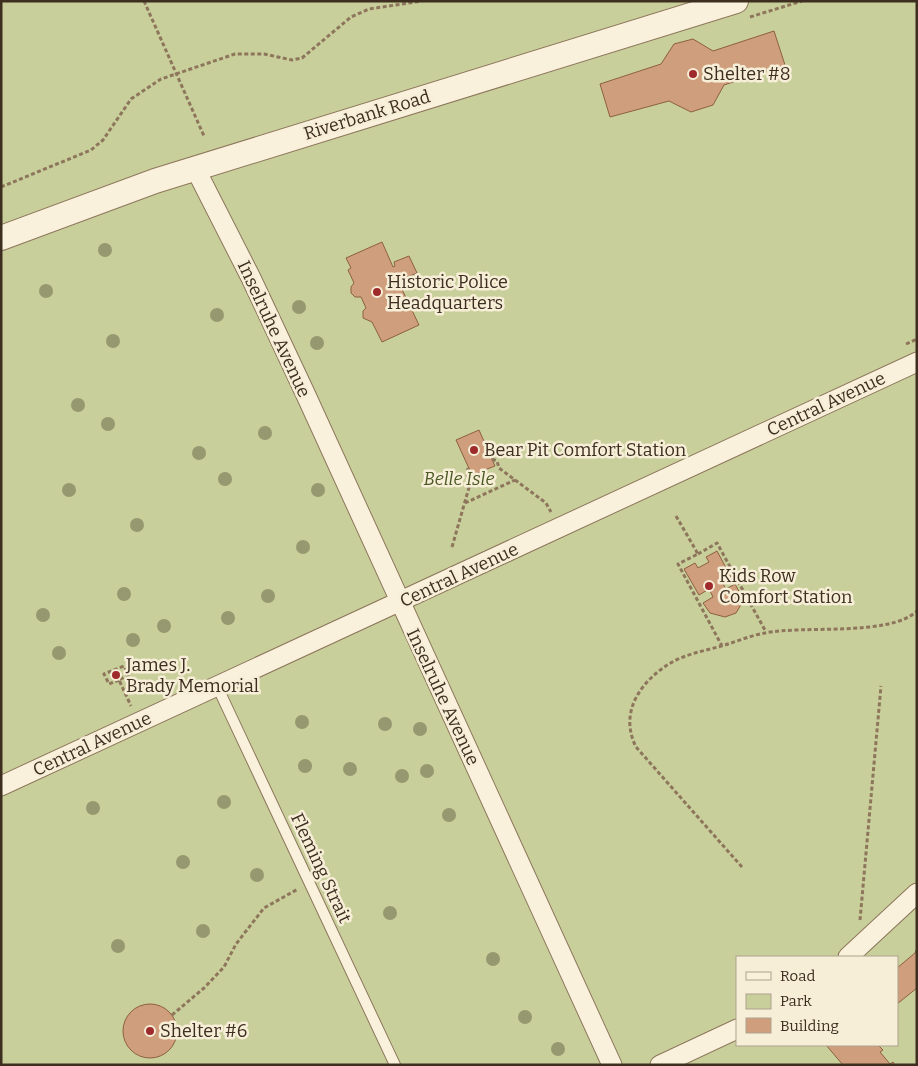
<svg xmlns="http://www.w3.org/2000/svg" width="918" height="1066" font-family="Bitter,serif">
<style>
.green{fill:#c9cf9b;fill-rule:evenodd}
.building{fill:#cf9f7d;stroke:#8d5f41}
.lines{fill:none;stroke-linecap:round;stroke-linejoin:round}
.service-casing{stroke:#8d765c;stroke-width:12}
.minor-casing{stroke:#8d765c;stroke-width:21}
.tertiary-casing{stroke:#8d765c;stroke-width:26}
.path{stroke:#8d765c;stroke-width:3;stroke-dasharray:4 2.5;stroke-linecap:butt}
.service{stroke:#faf1dc;stroke-width:10}
.minor{stroke:#faf1dc;stroke-width:19}
.tertiary{stroke:#faf1dc;stroke-width:24}
.tree{fill:#96986f}
.poi-dot{fill:#9e2a2b;stroke:#f7eed8;stroke-width:2}
.labels{text-anchor:middle;dominant-baseline:central;stroke-width:5;stroke-linejoin:round;paint-order:stroke}
.poi-label{font-size:18px;fill:#3d2e20;stroke:#f7eed8;text-anchor:start}
.street-label{font-size:18px;fill:#3d2e20;stroke:#f7eed8}
.park-label{font-size:18px;font-style:italic;fill:#4d5a26;stroke:#f7eed8}
</style>
<rect width="100%" height="100%" fill="#f0e4c8"/>
<path class="green" d="M1 1H917V1065H1ZM737 957H897V1045H737Z"/>
<path class="building" d="M774 31 785 65 724 85 713 105 691 112 669 101 610 117 600 84 661 64 674 44 693 39 713 51Z
M382 242 393 267 395 266 394 262 409 256 417 273 398 281 419 325 382 342 372 322 363 318V311L366 308 361 297H355L351 293V287L354 283 348 270 351 268 346 258Z
M479 430 495 466 472 475 456 440Z
M717 551 731 577 722 582 726 589 735 584 742 597V603L736 613 725 617 710 613 703 603 713 597 709 589 699 595 684 569 695 563 698 568 709 562 706 557Z
M917 948V988L897 1004V968L915 953Z
M123 1031a27 27 0 1 1 54 0a27 27 0 1 1-54 0Z
M826 1045H878L883 1050 880 1052 890 1064 893 1062 895 1065H843Z"/>
<g class="lines">
<g class="service-casing">
<path id="service" d="M217 686 395 1065"/>
</g>
<g class="minor-casing">
<path id="minor" d="M195 168 251 278 305 393 612 1065
M1 786 917 362
M848 957 917 893
M660 1065 737 1029"/>
</g>
<g class="tertiary-casing">
<path id="tertiary" d="M1 238 155 181 736 1"/>
</g>
<path class="path" d="M144 1 204 136
M750 17 802 1
M1 187 91 150 103 140 131 99 161 79 235 54H264L292 60 302 58 351 17 369 9 422 1
M906 344 917 339
M492 459 497 461 499 468 546 503 551 512
M465 503 515 480
M676 516 698 554 678 564 722 646
M452 547 470 484 467 474 468 468
M698 554 717 543 766 632
M119 680 109 684 104 674 124 666 128 675 119 680 131 706
M742 867 636 747C618 711 642 679 674 661 690 653 708 650 725 645 738 641 752 635 765 633 804 625 889 637 917 611
M860 920 881 686
M172 1015 204 988 224 967 236 944 264 908 298 889"/>
<use href="#service" class="service"/>
<use href="#minor" class="minor"/>
<use href="#tertiary" class="tertiary"/>
</g>
<g class="tree">
<circle cx="105" cy="250" r="7"/>
<circle cx="46" cy="291" r="7"/>
<circle cx="299" cy="307" r="7"/>
<circle cx="217" cy="315" r="7"/>
<circle cx="113" cy="341" r="7"/>
<circle cx="317" cy="343" r="7"/>
<circle cx="78" cy="405" r="7"/>
<circle cx="108" cy="424" r="7"/>
<circle cx="265" cy="433" r="7"/>
<circle cx="199" cy="453" r="7"/>
<circle cx="225" cy="479" r="7"/>
<circle cx="69" cy="490" r="7"/>
<circle cx="318" cy="490" r="7"/>
<circle cx="137" cy="525" r="7"/>
<circle cx="303" cy="547" r="7"/>
<circle cx="124" cy="594" r="7"/>
<circle cx="268" cy="596" r="7"/>
<circle cx="43" cy="615" r="7"/>
<circle cx="228" cy="618" r="7"/>
<circle cx="164" cy="626" r="7"/>
<circle cx="133" cy="640" r="7"/>
<circle cx="59" cy="653" r="7"/>
<circle cx="302" cy="722" r="7"/>
<circle cx="385" cy="724" r="7"/>
<circle cx="420" cy="729" r="7"/>
<circle cx="305" cy="766" r="7"/>
<circle cx="350" cy="769" r="7"/>
<circle cx="427" cy="771" r="7"/>
<circle cx="402" cy="776" r="7"/>
<circle cx="224" cy="802" r="7"/>
<circle cx="93" cy="808" r="7"/>
<circle cx="449" cy="815" r="7"/>
<circle cx="183" cy="862" r="7"/>
<circle cx="257" cy="875" r="7"/>
<circle cx="390" cy="913" r="7"/>
<circle cx="203" cy="931" r="7"/>
<circle cx="118" cy="946" r="7"/>
<circle cx="493" cy="959" r="7"/>
<circle cx="525" cy="1017" r="7"/>
<circle cx="558" cy="1049" r="7"/>
</g>
<g class="poi-dot">
<circle cx="693" cy="74" r="5"/>
<circle cx="377" cy="292" r="5"/>
<circle cx="474" cy="450" r="5"/>
<circle cx="709" cy="586" r="5"/>
<circle cx="116" cy="675" r="5"/>
<circle cx="150" cy="1031" r="5"/>
</g>
<g class="labels">
<g class="poi-label">
<text x="703" y="74">Shelter #8</text>
<text x="387" y="282">Historic Police<tspan x="387" dy="21">Headquarters</tspan></text>
<text x="484" y="450">Bear Pit Comfort Station</text>
<text x="719" y="576">Kids Row<tspan x="719" dy="21">Comfort Station</tspan></text>
<text x="126" y="665">James J.<tspan x="126" dy="21">Brady Memorial</tspan></text>
<text x="160" y="1031">Shelter #6</text>
</g>
<g class="street-label">
<text transform="translate(367 115) rotate(-17)">Riverbank Road</text>
<text transform="translate(274 329) rotate(65)">Inselruhe Avenue</text>
<text transform="translate(826 404) rotate(-25)">Central Avenue</text>
<text transform="translate(459 575) rotate(-25)">Central Avenue</text>
<text transform="translate(443 697) rotate(65)">Inselruhe Avenue</text>
<text transform="translate(92 744) rotate(-25)">Central Avenue</text>
<text transform="translate(321 868) rotate(65)">Fleming Strait</text>
</g>
<g class="park-label">
<text x="459" y="479">Belle Isle</text>
</g>
</g>
<rect width="918" height="1066" fill="none" stroke="#3d2e20" stroke-width="5"/>
<rect x="736" y="956" width="162" height="90" fill="#f7eed8" stroke="#ada18e"/>
<rect x="746" y="972" width="25" height="8" fill="#faf1dc" stroke="#ada18e"/>
<text x="780" y="981" font-size="15" fill="#3d2e20">Road</text>
<rect x="746" y="994" width="25" height="15" fill="#c9cf9b" stroke="#ada18e"/>
<text x="780" y="1006" font-size="15" fill="#3d2e20">Park</text>
<rect x="746" y="1018" width="25" height="15" fill="#cf9f7d" stroke="#ada18e"/>
<text x="780" y="1031" font-size="15" fill="#3d2e20">Building</text>
</svg>
